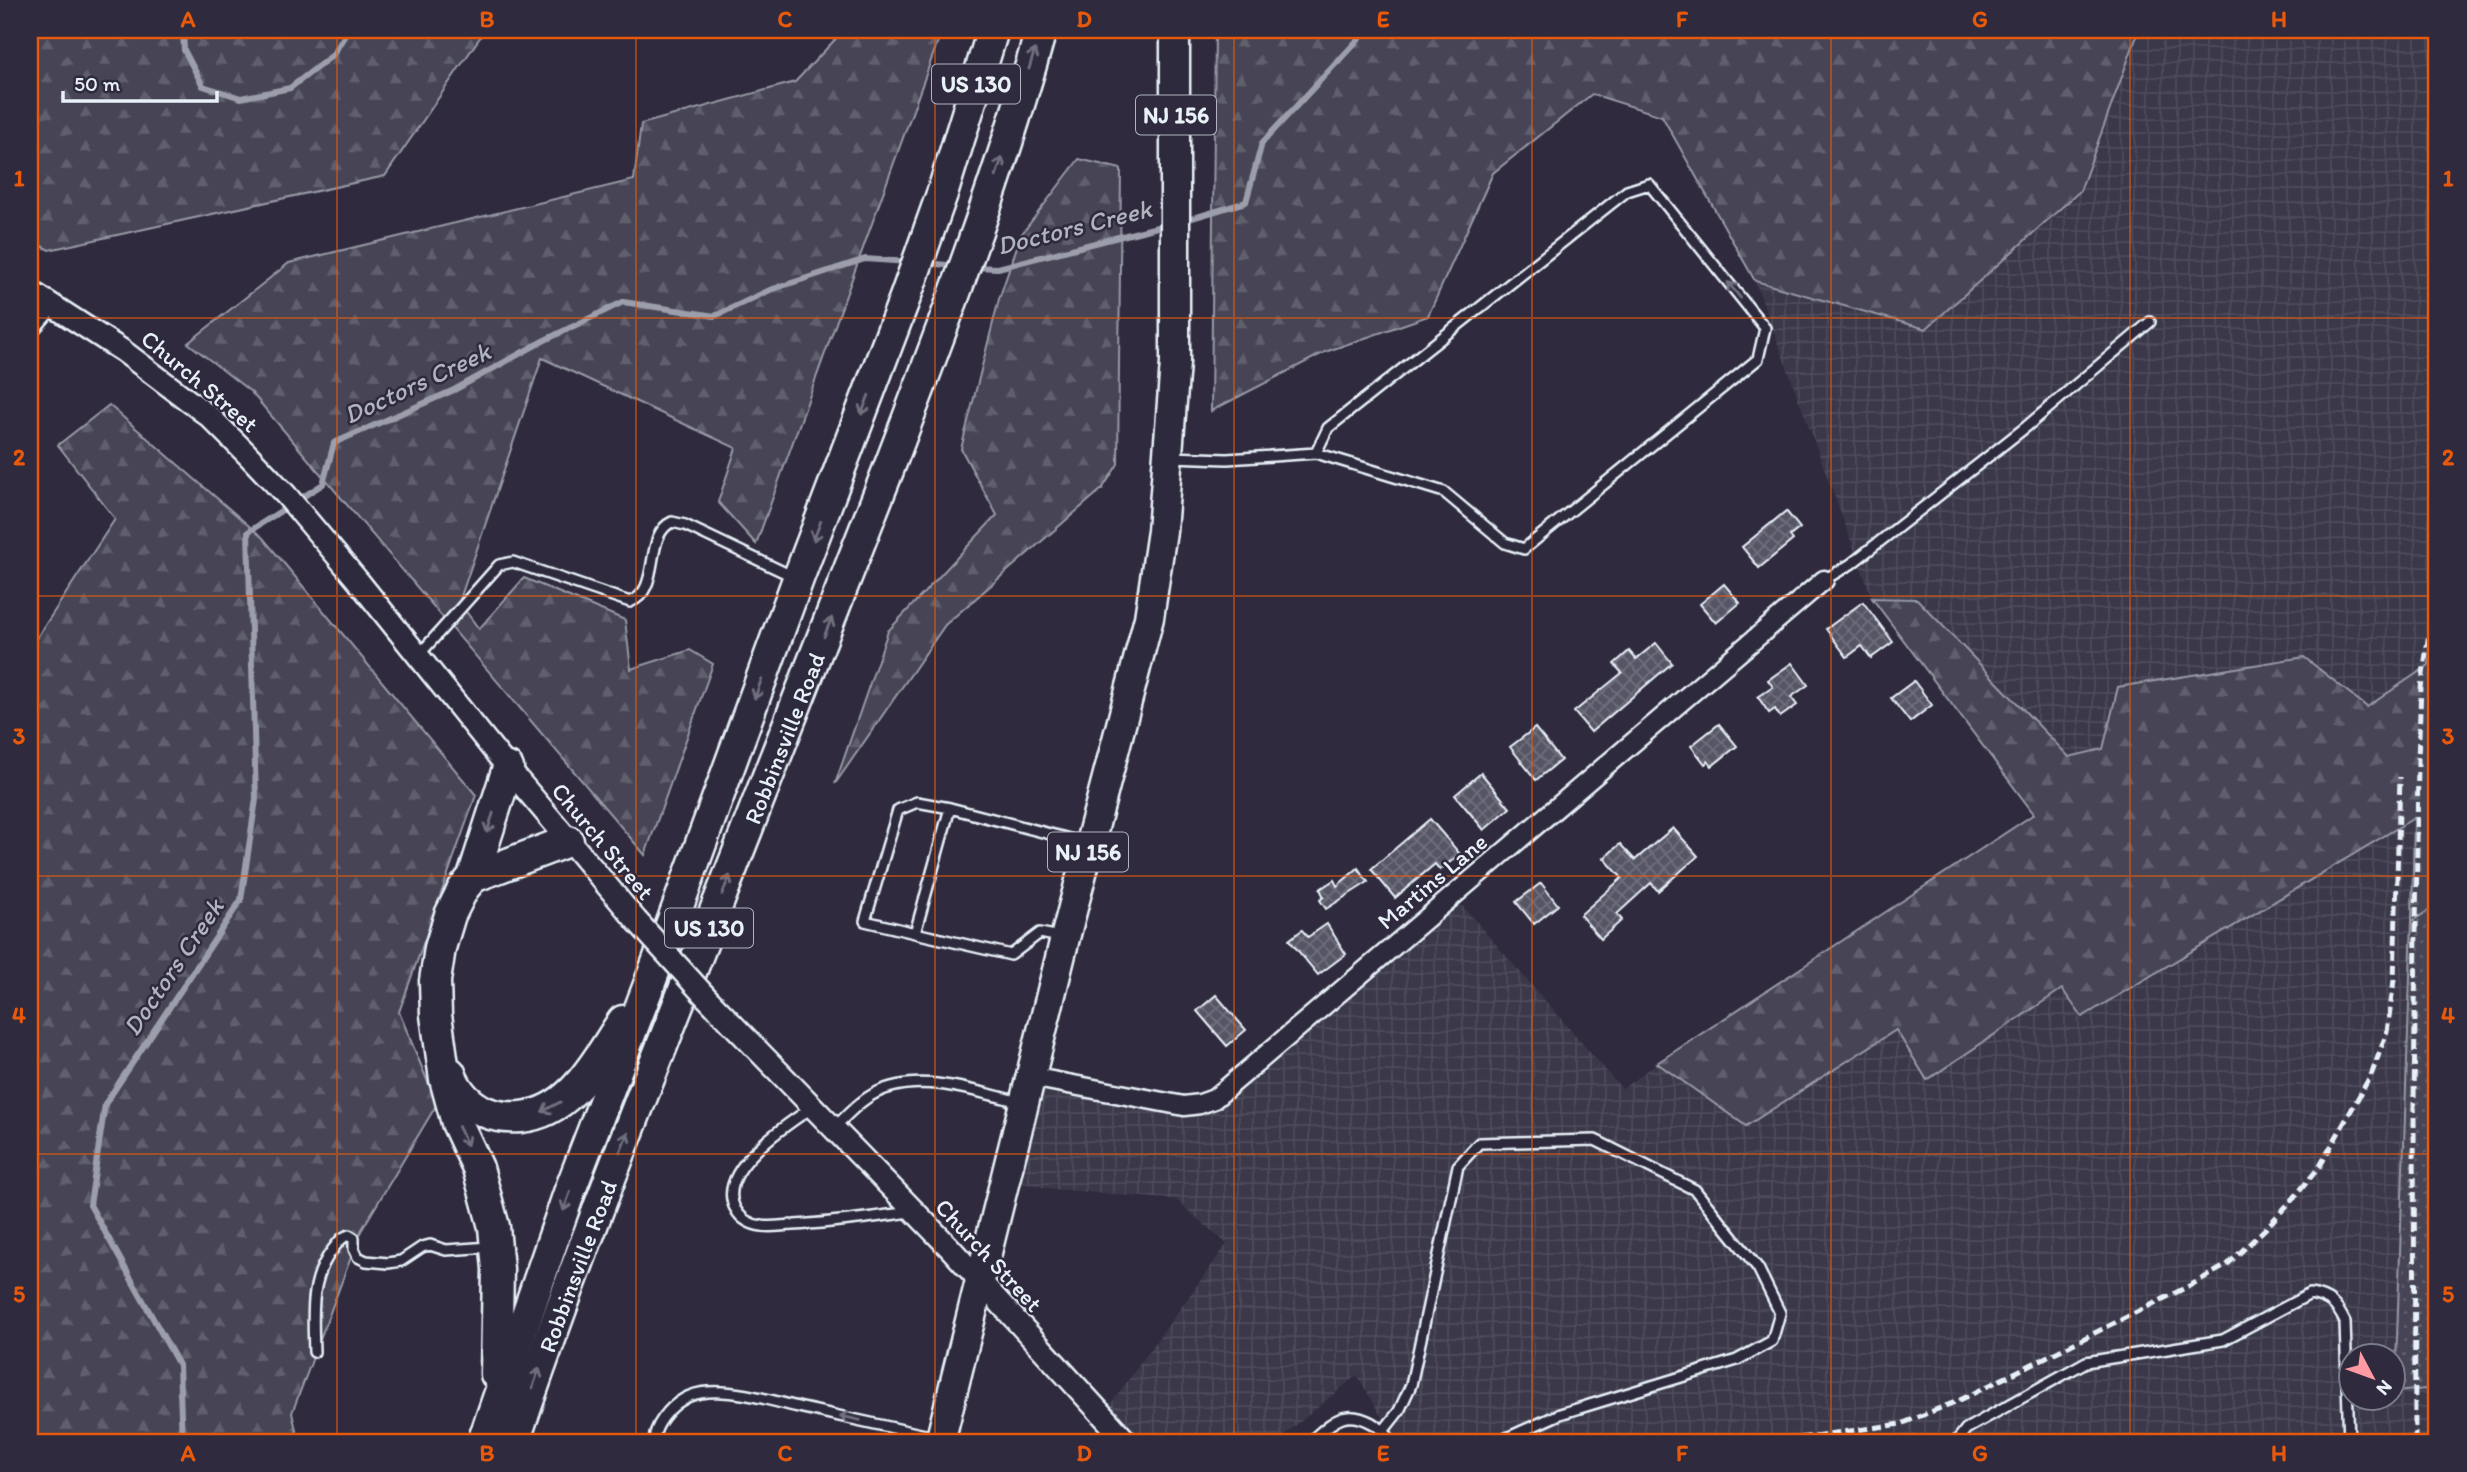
<svg xmlns="http://www.w3.org/2000/svg" width="2467" height="1472" font-family="Itim,sans-serif">
<style>
.industrial{fill:url(#industrial-grid);fill-rule:evenodd}
.grass{fill:url(#grass-dots);stroke:#979aa6;stroke-width:2}
.forest{fill:url(#forest-firs);stroke:#979aa6;stroke-width:2}
.lines{fill:none;stroke-linecap:round;stroke-linejoin:round}
.stream{stroke:#9c9fab;stroke-width:6}
.building{fill:url(#building-cross-hatch);stroke:#e8f1f8;stroke-width:2}
.service-casing{stroke:#e8f1f8;stroke-width:14}
.minor-casing{stroke:#e8f1f8;stroke-width:23}
.tertiary-casing{stroke:#e8f1f8;stroke-width:26}
.primary-casing{stroke:#e8f1f8;stroke-width:33}
.trunk-casing{stroke:#e8f1f8;stroke-width:35}
.service{stroke:#2f2a3d;stroke-width:9}
.minor{stroke:#2f2a3d;stroke-width:18}
.tertiary{stroke:#2f2a3d;stroke-width:21}
.primary{stroke:#2f2a3d;stroke-width:28}
.trunk{stroke:#2f2a3d;stroke-width:30}
.rail{stroke:#e8f1f8;stroke-width:5;stroke-dasharray:10 5;stroke-linecap:butt}
.tertiary-bridge-casing{stroke:#e8f1f8;stroke-width:26;stroke-linecap:butt}
.tertiary-bridge{stroke:#2f2a3d;stroke-width:21}
.oneway{stroke:#70707e}
.grid{fill:none;stroke:#e8590c;stroke-width:2;stroke-opacity:0.55}
.labels{text-anchor:middle;dominant-baseline:central;stroke-width:5;stroke-linejoin:round;paint-order:stroke}
.shield{fill:#2f2a3d;stroke:#b0b5c0;stroke-width:2}
.shield-label{font-size:23px;font-weight:bold;fill:#e8f1f8}
.street-label{font-size:24px;fill:#e8f1f8;stroke:#2f2a3d}
.water-label{font-size:26px;font-style:italic;fill:#afb4be;stroke:#2f2a3d}
.neatline{fill:none;stroke:#e8590c;stroke-width:2.5}
.grid-label{font-size:23px;text-anchor:middle;font-weight:bold;fill:#e8590c}
</style>
<defs>
<pattern id="industrial-grid" width="8" height="8" patternUnits="userSpaceOnUse" patternTransform="scale(1.75)"><rect width="8" height="8" fill="#3b3749"/><path d="M0 4h8M4 0v8" fill="none" stroke="#4e4b5b"/></pattern>
<pattern id="grass-dots" width="8" height="8" patternUnits="userSpaceOnUse" patternTransform="scale(1.75)"><rect width="8" height="8" fill="#464455"/><path d="M2 2h.1M6 6h.1" fill="none" stroke="#615f6e" stroke-width="1.8" stroke-linecap="round"/></pattern>
<pattern id="forest-firs" width="22" height="20" patternUnits="userSpaceOnUse" patternTransform="scale(1.75)"><rect width="22" height="20" fill="#464455"/><path d="M5 1l3.5 6h-7zM16 11l3.5 6h-7z" fill="#615f6e"/></pattern>
<pattern id="building-cross-hatch" width="8" height="8" patternUnits="userSpaceOnUse" patternTransform="scale(1.75)"><rect width="8" height="8" fill="#575565"/><path d="M0 0l8 8M0 8l8-8" fill="none" stroke="#6f6e7c"/></pattern>
</defs>
<rect width="100%" height="100%" fill="#2f2a3d"/>
<filter id="ink" filterUnits="userSpaceOnUse"><feTurbulence type="fractalNoise" baseFrequency=".0143" numOctaves="2"/><feDisplacementMap in="SourceGraphic" scale="14" xChannelSelector="R" yChannelSelector="G"/><feConvolveMatrix kernelMatrix="1 2 1 2 8 2 1 2 1" color-interpolation-filters="sRGB"/></filter>
<g filter="url(#ink)">
<path class="industrial" d="M2139 30H2437V584L2429 665 2366 707 2304 657 2103 749 2069 757 1917 599 1872 598 1755 281 1926 329 2080 191Z
M2415 817 2409 1046 2395 1392 2437 1388V1442H1396L1357 1375 1276 1442H1128L1102 1416 1227 1244 1176 1200 1054 1189 1006 1180 1031 1077 1200 1104 1453 895 1622 1089 1657 1063 1746 1126 1896 1030 1928 1079 2062 989 2082 1017ZM2352 1356H2394V1398H2352Z"/>
<path class="grass" d="M2437 905V1388L2395 1392 2412 921Z"/>
<path class="forest" d="M30 30H485L385 176 49 250 30 240Z
M844 30H942L756 544 718 502 736 448 542 358 459 602 479 629 524 578 625 620 631 669 690 650 713 664 645 855 251 392 188 343 289 263 634 180 641 124 795 82Z
M1215 30H2139L2080 191 1926 329 1755 281 1662 116 1592 94 1493 173 1428 316 1325 352 1211 411Z
M1079 159 1121 169 1118 464 1102 489 945 625 835 784 888 631 997 515 961 449 999 299 1021 235Z
M109 405 263 538 476 795 399 1012 437 1104 361 1231 292 1413 299 1442H30V648L115 519 58 445Z
M2437 584V905L2412 921 2414 818 2082 1017 2062 989 1927 1080 1896 1030 1746 1126 1657 1063 2034 814 1872 598 1917 599 2069 757 2103 749 2118 687 2304 657 2367 707 2429 665Z"/>
<g class="lines">
<path class="stream" d="M183 30 184 50 203 86 241 98 290 88 333 55 348 30
M1183 221 1246 202 1262 143 1367 30
M926 263 957 266
M972 267 998 268 1169 224
M182 1442 179 1365 90 1205 105 1104 241 900 256 799 248 532 323 484 334 443 454 390 543 341 623 302 715 316 770 290 865 259 909 262"/>
</g>
<path class="building" d="M1786 511 1800 528 1790 536 1793 540 1759 568 1742 547Z
M1724 584 1740 603 1716 623 1700 604Z
M1863 602 1893 642 1871 658 1862 646 1847 657 1826 629Z
M1656 643 1672 663 1591 732 1574 712 1622 673 1614 664 1629 651 1636 659Z
M1792 663 1808 685 1791 697 1797 705 1780 717 1775 709 1769 713 1758 697 1773 687 1768 680Z
M1914 681 1932 705 1910 722 1891 698Z
M1719 724 1737 746 1712 766 1708 761 1705 764 1691 746Z
M1535 728 1561 760 1536 780 1510 747Z
M1481 773 1510 808 1484 830 1455 795Z
M1430 819 1460 854 1440 870 1435 864 1395 898 1371 869Z
M1673 828 1698 856 1658 891 1651 883 1617 914 1622 920 1601 939 1580 915 1622 878 1604 858 1620 844 1635 860Z
M1358 868 1368 882 1326 909 1320 900 1324 897 1320 889 1334 880 1337 886Z
M1541 883 1558 905 1534 924 1516 902Z
M1327 924 1346 954 1318 975 1289 940 1302 930 1308 937Z
M1216 995 1246 1030 1227 1046 1197 1011Z"/>
<g class="lines">
<g class="service-casing">
<path id="service" d="M1171 457 1227 459 1316 453 1444 492 1505 543 1524 549 1758 359 1765 328 1649 184 1627 191 1328 428 1316 453
M1824 580 1851 564 2026 427 2150 322
M418 656 499 565 513 562 630 602C662 591 643 535 672 522L685 525 794 577
M915 933 865 921 898 810 917 802 950 808
M1060 937 1040 933 1011 955 915 933 950 808 1085 843
M813 1107C787 1124 713 1172 736 1210 741 1219 751 1225 762 1226 772 1228 784 1225 794 1225 834 1223 872 1217 911 1212
M835 1127C845 1117 855 1106 867 1098 911 1068 973 1091 1020 1102
M314 1352C313 1315 309 1280 333 1249 338 1243 341 1237 349 1235L354 1238V1249L358 1257 366 1261 388 1263 401 1261 422 1247 430 1245 446 1250 491 1247
M1384 1430 1399 1411 1411 1385 1458 1166 1479 1143 1595 1140 1695 1190 1758 1268 1780 1313 1772 1341 1737 1360 1560 1414 1498 1442
M655 1442C653 1434 658 1425 663 1418 674 1403 689 1393 708 1392 737 1390 769 1400 798 1407 845 1417 892 1428 939 1438
M1309 1442C1331 1424 1343 1407 1372 1423 1382 1429 1386 1432 1391 1442
M1956 1442 1966 1429 2086 1362 2223 1340 2310 1294C2329 1297 2337 1305 2345 1322L2349 1442"/>
</g>
<g class="minor-casing">
<path id="minor" d="M30 328 51 304
M1031 1077 1184 1106 1200 1104 1214 1099 1824 580"/>
</g>
<g class="tertiary-casing">
<path id="tertiary" d="M30 291 123 351 210 417 247 454 286 495 359 582 508 768 636 920
M706 997 950 1248 1127 1442"/>
</g>
<g class="primary-casing">
<path id="primary" d="M940 1442 1065 938 1149 618 1162 531 1175 363V30"/>
</g>
<g class="trunk-casing">
<g id="trunk">
<path d="M473 877 568 841"/>
<path d="M450 1073C456 1090 468 1104 485 1112 497 1117 508 1118 521 1117 573 1112 597 1059 623 1021"/>
<path d="M496 1374 498 1269 494 1227 478 1168 457 1123 445 1079 436 1015 435 981 440 948 450 915 463 889 473 877 508 768"/>
<path d="M483 1442 569 1193 652 977 798 579 906 295 943 191 993 30"/>
<path id="s1" d="M514 1442C565 1291 623 1144 682 995 751 822 820 648 887 473 943 327 999 181 1041 30"/>
</g>
</g>
<use href="#service" class="service"/>
<use href="#minor" class="minor"/>
<use href="#tertiary" class="tertiary"/>
<use href="#primary" class="primary"/>
<use href="#trunk" class="trunk"/>
<path class="rail" d="M1770 1442 1901 1424 1960 1400 2191 1285 2227 1265 2265 1229 2293 1199 2320 1166 2372 1073 2387 1032 2394 980 2400 777
M2415 1442 2414 1104 2418 759 2421 688 2437 578"/>
<g class="tertiary-bridge-casing">
<path id="tertiary-bridge" d="M636 920 706 997"/>
</g>
<use href="#tertiary-bridge" class="tertiary-bridge"/>
</g>
<defs><path id="oneway-shaft" d="M-6 0H5M1.5-3L5.5 0L1.5 3" fill="none" stroke-width="1.6" stroke-linecap="round" stroke-linejoin="round" transform="scale(1.75)"/></defs>
<g class="oneway">
<use href="#oneway-shaft" transform="translate(1032 59) rotate(-73)"/>
<use href="#oneway-shaft" transform="translate(999 167) rotate(-72)"/>
<use href="#oneway-shaft" transform="translate(1734 290) rotate(-129)"/>
<use href="#oneway-shaft" transform="translate(865 405) rotate(111)"/>
<use href="#oneway-shaft" transform="translate(817 531) rotate(111)"/>
<use href="#oneway-shaft" transform="translate(828 627) rotate(-68)"/>
<use href="#oneway-shaft" transform="translate(758 689) rotate(110)"/>
<use href="#oneway-shaft" transform="translate(490 823) rotate(108)"/>
<use href="#oneway-shaft" transform="translate(726 885) rotate(-68)"/>
<use href="#oneway-shaft" transform="translate(551 1107) rotate(152)"/>
<use href="#oneway-shaft" transform="translate(463 1136) rotate(64)"/>
<use href="#oneway-shaft" transform="translate(624 1142) rotate(-68)"/>
<use href="#oneway-shaft" transform="translate(567 1201) rotate(110)"/>
<use href="#oneway-shaft" transform="translate(536 1378) rotate(-71)"/>
<use href="#oneway-shaft" transform="translate(850 1418) rotate(-167)"/>
</g>
</g>
<path class="grid" d="M337 30V1442M636 30V1442M935 30V1442M1234 30V1442M1532 30V1442M1831 30V1442M2130 30V1442M30 318H2437M30 596H2437M30 876H2437M30 1154H2437"/>
<g class="labels">
<g class="shield">
<rect x="932" y="64.5" width="88" height="39" rx="5"/>
<rect x="1136" y="95.5" width="80" height="39" rx="5"/>
<rect x="1048" y="832.5" width="80" height="39" rx="5"/>
<rect x="665" y="908.5" width="88" height="39" rx="5"/>
</g>
<g class="shield-label">
<text x="976" y="84">US 130</text>
<text x="1176" y="115">NJ 156</text>
<text x="1088" y="852">NJ 156</text>
<text x="709" y="928">US 130</text>
</g>
<g class="street-label">
<text transform="translate(200 381) rotate(40)">Church Street</text>
<text stroke="none"><textPath href="#s1" startOffset="754">Robbinsville Road</textPath></text>
<text transform="translate(603 841) rotate(50)">Church Street</text>
<text transform="translate(1432 881) rotate(-40)">Martins Lane</text>
<text transform="translate(989 1255) rotate(47)">Church Street</text>
<text stroke="none"><textPath href="#s1" startOffset="187">Robbinsville Road</textPath></text>
</g>
<g class="water-label">
<text transform="translate(1074 227) rotate(-14)">Doctors Creek</text>
<text transform="translate(417 383) rotate(-25)">Doctors Creek</text>
<text transform="translate(173 967) rotate(-56)">Doctors Creek</text>
</g>
</g>
<rect width="2467" height="1472" fill="none" stroke="#2f2a3d" stroke-width="77"/>
<g transform="translate(2372 1377) rotate(131)"><circle r="33" fill="#2f2a3d" stroke="#797a88" stroke-width="2"/>
<path d="M0-5L12 26L0 18L-12 26Z" fill="#ff9aa2"/>
<text y="-10" font-size="19" font-weight="bold" text-anchor="middle" fill="#e8f1f8">N</text>
</g>
<path d="M63 91v10h154v-10" fill="none" stroke="#e8f1f8" stroke-width="3.5"/>
<text x="74" y="91" font-size="21" fill="#e8f1f8" stroke="#2f2a3d" stroke-width="5" paint-order="stroke">50 m</text>
<rect x="38" y="38" width="2390" height="1396" class="neatline"/>
<g class="grid-label">
<text x="188" y="27">A</text>
<text x="487" y="27">B</text>
<text x="785" y="27">C</text>
<text x="1084" y="27">D</text>
<text x="1383" y="27">E</text>
<text x="1682" y="27">F</text>
<text x="1980" y="27">G</text>
<text x="2279" y="27">H</text>
<text x="19" y="186">1</text>
<text x="2448" y="186">1</text>
<text x="19" y="465">2</text>
<text x="2448" y="465">2</text>
<text x="19" y="744">3</text>
<text x="2448" y="744">3</text>
<text x="19" y="1023">4</text>
<text x="2448" y="1023">4</text>
<text x="19" y="1302">5</text>
<text x="2448" y="1302">5</text>
<text x="188" y="1461">A</text>
<text x="487" y="1461">B</text>
<text x="785" y="1461">C</text>
<text x="1084" y="1461">D</text>
<text x="1383" y="1461">E</text>
<text x="1682" y="1461">F</text>
<text x="1980" y="1461">G</text>
<text x="2279" y="1461">H</text>
</g>
</svg>
